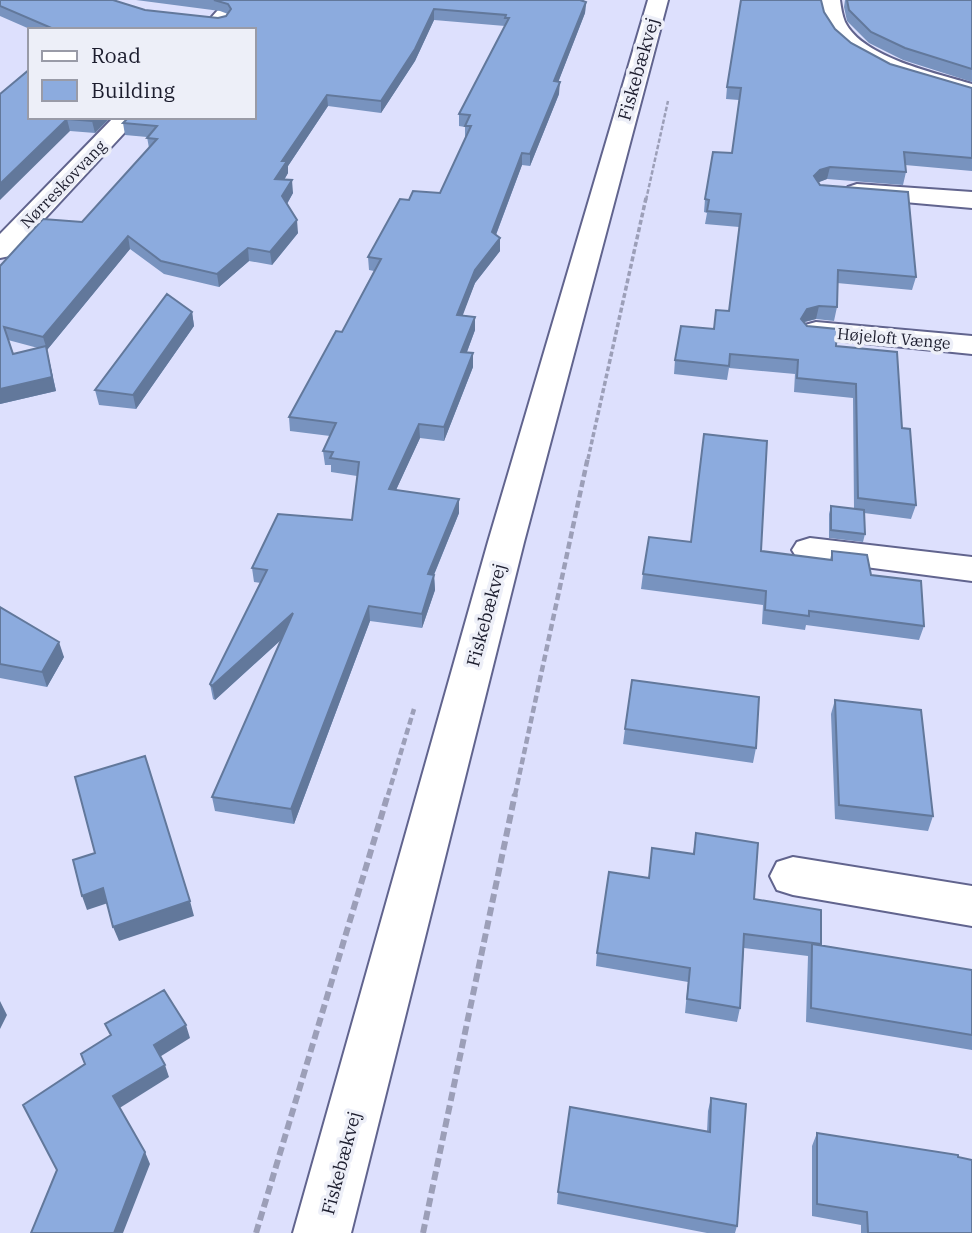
<svg xmlns="http://www.w3.org/2000/svg" width="972" height="1233" font-family="'IBM Plex Serif',serif">
<style>
.lines{fill:none;stroke-linecap:round;stroke-linejoin:round}
.minor-casing{stroke:#61648e;stroke-width:4}
.path-far3{stroke:#9c9fb8;stroke-width:2.5;stroke-dasharray:4.5 2;stroke-linecap:butt}
.path-far2{stroke:#9c9fb8;stroke-width:3.5;stroke-dasharray:5 2.5;stroke-linecap:butt}
.path-far1{stroke:#9c9fb8;stroke-width:4.5;stroke-dasharray:7 3.5;stroke-linecap:butt}
.path{stroke:#9c9fb8;stroke-width:6;stroke-dasharray:9 4.5;stroke-linecap:butt}
.minor{fill:#fff;fill-rule:evenodd}
.wall{fill:#7893bf;fill-rule:evenodd}
.shaded-wall{fill:#62789b}
.building{fill:#8cabde;stroke:#62789b;stroke-width:2}
.labels{text-anchor:middle;dominant-baseline:central;stroke-width:7;stroke-linejoin:round;paint-order:stroke}
.far-street-label{font-size:16px;fill:#1c1d2e;stroke:#edeff8}
.street-label{font-size:18px;fill:#1c1d2e;stroke:#edeff8}
</style>
<rect width="100%" height="100%" fill="#dde0fd"/>
<g class="lines">
<g class="minor-casing">
<path id="minor" d="M227 0H248L222 30H200Z
M648 0H668L524 542 351 1233H293L488 542Z
M820 0H840C841 7 842 15 845 22 863 58 936 73 972 84V98C926 86 846 69 824 22 821 15 821 7 820 0Z
M114 117H139L10 256 0 258V234Z
M857 184 972 192V208L848 197 844 192 848 187Z
M816 322 972 336V354L805 337 801 331 805 325Z
M810 538 972 557V581L797 558 792 550 797 542Z
M793 857 972 886V926L793 895 777 890 770 876 777 862Z"/>
</g>
<path class="path-far3" d="M646 200 668 101"/>
<path class="path-far2" d="M588 459 646 198"/>
<path class="path-far1" d="M388 795 414 709
M515 795 588 457"/>
<path class="path" d="M256 1233 388 794
M423 1233 515 794"/>
<use href="#minor" class="minor"/>
</g>
<path class="wall" d="M0 0 145 10 218 18 226 16 228 14 220 11 136 0H583L586 2 585 13 558 82 559 94 530 166 522 165 496 235 500 251 475 283 462 315 475 317V330L467 352 473 367 444 441 420 438 396 490 459 513 434 575 435 590 422 628 370 621 294 824 215 811 212 797 281 640 215 700 213 699 210 684 261 583 254 582 252 568 352 520 357 476 331 472V465H325L323 451 330 436 290 431 289 417 342 332 374 271 369 270 368 257 409 200 440 193 466 138H465V127L459 126V114L505 26 434 20 415 61 381 113 328 106 288 166V173L284 180 293 193 287 204 298 233 272 265 249 261 219 287 164 274 130 249 47 350 56 391 0 404V266L82 222 149 148 147 137 125 135 123 123 254 30H32L0 16ZM8 340 38 348 13 354Z
M845 0H972V82L903 60 869 43 847 21 844 7Z
M824 12 835 29 851 43 890 64 972 88V171L905 165 906 172 903 185 827 179 818 182 916 277 912 290 837 283V307L834 321 816 319 805 322 807 326 836 346 902 428 916 505 911 519 864 513 865 534 863 542 829 538V514L831 506 854 509 853 398 794 392 795 374 729 368 727 380 674 374 675 360 714 329 729 311 739 227 705 224 707 213 704 212 705 199 732 153 739 100 726 99 727 87Z
M0 94 111 117 95 133 70 131Z
M192 312 194 326 136 409 99 405 95 390Z
M761 551 830 560 832 551 871 575 924 626 919 640 806 625 805 630 762 624 763 605 641 589 643 574Z
M0 607 64 657 47 687 0 678Z
M835 700 933 816 928 831 835 819 831 714Z
M625 729 756 748 753 763 623 744Z
M696 833 754 899 821 944 820 945 972 970V1050L806 1022 808 956 744 948 740 1008 737 1022 685 1013 688 982 596 966 597 953 693 854Z
M711 1098 737 1226 735 1233H707L557 1204 558 1192 707 1132 708 1111Z
M817 1133 972 1233H861V1225L812 1216V1146Z"/>
<path class="shaded-wall" d="M586 2 585 13 554 93V81Z
M434 9V20L415 61 381 113V101Z
M560 82 559 94 530 166V154Z
M327 95 328 106 288 166V173L277 192 275 179 282 161Z
M96 117H111L95 133 92 121Z
M67 119 70 131 0 200V184Z
M522 153V165L492 245V232Z
M830 167 827 179 817 183 814 176 820 170Z
M292 180 293 193 284 209 282 196Z
M297 220 298 233 272 265 270 252Z
M128 236 130 249 47 350 43 337Z
M500 238V251L475 283 458 328 457 315 475 270Z
M248 248 249 261 219 287 217 274Z
M819 306 816 319 804 322 801 319 807 309Z
M192 312 194 326 136 409 133 395Z
M475 317V330L462 365 461 352Z
M46 346 56 391 0 404V389Z
M473 353V367L444 441V427Z
M419 424 420 438 390 503 389 489Z
M459 499V513L428 589V574Z
M434 575 435 590 422 628V614Z
M369 606 370 621 294 824 291 809Z
M293 613 295 627 215 700 212 686Z
M59 642 64 657 47 687 42 672Z
M103 888 108 903 87 910 82 896Z
M190 901 194 916 119 941 113 927Z
M0 1001 7 1015 0 1029Z
M186 1025 190 1038 158 1058 154 1045Z
M165 1065 169 1077 118 1109 113 1096Z
M145 1152 150 1164 123 1233H114Z"/>
<path class="building" d="M0 0H113L145 10 218 18 226 16 231 9 228 4 214 0H580L586 2 554 81 560 82 530 154 522 153 492 232 500 238 475 270 457 315 475 317 461 352 473 353 444 427 419 424 389 489 459 499 428 574 434 575 422 614 369 606 291 809 212 797 293 613 212 686 210 684 267 570 252 568 278 514 352 520 359 462 330 458 333 452 323 451 336 423 289 417 336 331 342 332 381 259 368 257 400 199 409 200 413 191 440 193 471 126H465L470 115 459 114 509 18H505L506 15 434 9 415 49 381 101 327 95 282 161H287L275 179 292 180 282 196 297 220 270 252 248 248 217 274 161 261 128 236 43 337 4 327 13 354 46 346 52 377 0 389V266L43 219 82 222 157 139 147 138 157 126 123 123 129 117H254V30H56L0 6Z
M741 0H821L824 12 835 29 851 43 890 64 972 88V158L904 152 906 172 830 167 820 170 814 176 820 185 908 192 916 277 838 270 837 307 819 306 807 309 801 319 807 326 837 329 836 346 897 352 902 428 910 429 916 505 858 498 856 384 797 378 798 360 730 354 729 366 675 360 681 326 714 329 716 310 729 311 741 214 707 211 709 200 705 199 713 152 732 153 741 88 727 87Z
M847 0H972V69L905 48 871 32 849 10Z
M30 69V117H96L92 121 67 119 0 184V94Z
M167 294 192 312 133 395 95 390Z
M704 434 767 441 761 551 832 560V551L867 555 871 575 921 581 924 626 809 611V616L765 610 766 591 643 574 649 537 691 542Z
M831 506 864 510 865 534 831 530Z
M0 607 59 642 42 672 0 664Z
M632 680 759 697 756 748 625 729Z
M835 700 921 710 933 816 839 805Z
M145 756 190 901 113 927 103 888 82 896 73 860 95 853 75 777Z
M696 833 758 843 754 899 821 910V944L744 934 740 1008 687 999 690 968 597 953 609 872 649 878 652 848 694 854Z
M812 944 972 970V1035L811 1008Z
M164 990 186 1025 154 1045 165 1065 113 1096 145 1152 114 1233H31L57 1170 23 1105 85 1064 81 1054 111 1035 105 1024Z
M711 1098 746 1104 737 1226 558 1192 570 1107 710 1132Z
M817 1133 958 1155V1157L972 1160V1233H868L867 1212 817 1204Z"/>
<g class="labels">
<g class="far-street-label">
<text transform="translate(63 184) rotate(-46)">Nørreskovvang</text>
<text transform="translate(894 338) rotate(5)">Højeloft Vænge</text>
</g>
<g class="street-label">
<text transform="translate(638 69) rotate(-74)">Fiskebækvej</text>
<text transform="translate(486 615) rotate(-75)">Fiskebækvej</text>
<text transform="translate(341 1163) rotate(-75)">Fiskebækvej</text>
</g>
</g>
<rect x="28" y="28" width="228" height="91" fill="#edeff8" stroke="#999ba7" stroke-width="2"/>
<rect x="42" y="51" width="35" height="10" fill="#ffffff" stroke="#999ba7" stroke-width="2"/>
<text x="91" y="63" font-size="21" fill="#1c1d2e">Road</text>
<rect x="42" y="80" width="35" height="21" fill="#8cabde" stroke="#999ba7" stroke-width="2"/>
<text x="91" y="98" font-size="21" fill="#1c1d2e">Building</text>
</svg>
